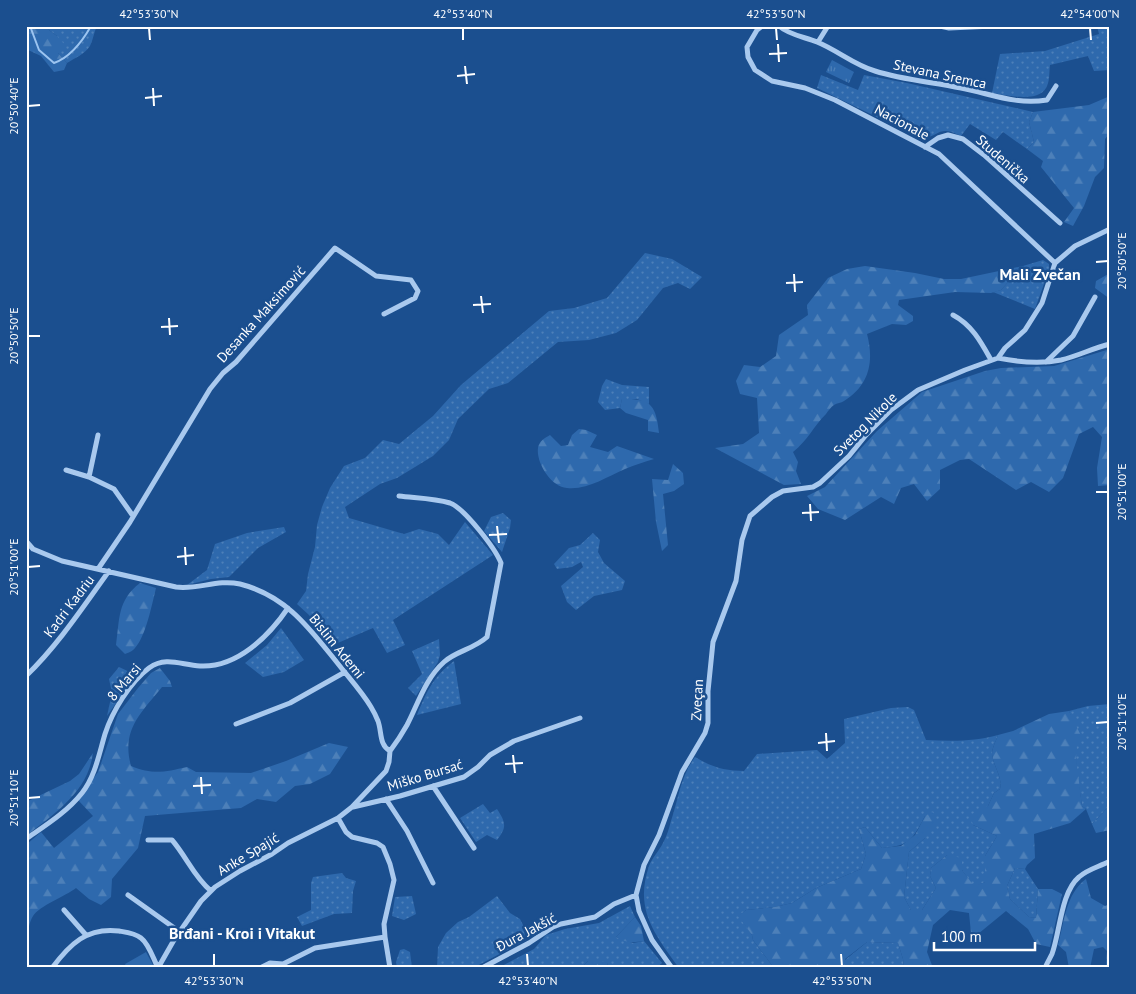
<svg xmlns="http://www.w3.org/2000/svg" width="1136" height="994" font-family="'PT Sans',sans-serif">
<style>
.grass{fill:url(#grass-dots)}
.forest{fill:url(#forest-firs)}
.park{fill:url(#park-tufts)}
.pitch{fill:#2e69ad}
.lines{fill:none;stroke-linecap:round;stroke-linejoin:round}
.stream{stroke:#9cc4f0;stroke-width:2}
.minor{stroke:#a9c9ee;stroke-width:5}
.ticks{fill:none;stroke:#fff;stroke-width:2}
.labels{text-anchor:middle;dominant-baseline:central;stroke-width:5;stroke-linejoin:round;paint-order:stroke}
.street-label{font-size:14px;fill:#fff;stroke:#1b4f8f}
.quarter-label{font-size:16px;font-weight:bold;fill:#fff;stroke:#1b4f8f}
.neatline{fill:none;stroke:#fff;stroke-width:2}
.ticks-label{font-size:12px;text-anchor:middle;fill:#fff}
</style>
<defs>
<pattern id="grass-dots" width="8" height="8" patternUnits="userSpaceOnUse" patternTransform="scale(1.25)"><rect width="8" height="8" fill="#2e69ad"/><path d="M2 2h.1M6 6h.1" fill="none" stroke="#4d80b9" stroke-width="1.8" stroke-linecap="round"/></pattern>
<pattern id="forest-firs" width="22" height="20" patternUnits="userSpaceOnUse" patternTransform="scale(1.25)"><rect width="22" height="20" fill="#2e69ad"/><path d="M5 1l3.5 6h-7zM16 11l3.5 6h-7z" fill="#4d80b9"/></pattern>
<pattern id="park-tufts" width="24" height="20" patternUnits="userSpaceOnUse" patternTransform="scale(1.25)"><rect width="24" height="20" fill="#2e69ad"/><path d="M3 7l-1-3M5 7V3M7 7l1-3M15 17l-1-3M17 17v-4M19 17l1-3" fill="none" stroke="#4d80b9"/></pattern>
</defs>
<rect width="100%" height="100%" fill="#1b4f8f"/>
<path class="grass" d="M48 26H97C94 32 93 40 90 46 85 54 75 58 67 63L58 53 57 36 49 30Z
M1097 26H1110V70L1094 71 1088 56 1050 65C1049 72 1050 82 1046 88 1038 103 1006 95 992 93L1000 54 1045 51 1099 34Z
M821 75 858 90 864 75 907 83 1033 112 1029 122 1034 142 1027 149 1003 132 996 140 970 124 961 136C938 125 942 135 922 139L817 88Z
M645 253 672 259 702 277 690 289 678 283 663 288 637 320 616 333 589 340 558 342 508 383 489 389 458 419 449 440 433 456 397 478 380 484 345 507 349 518 404 534 419 529 438 534 449 545 465 522 493 555 393 620 405 645 387 653 373 628 333 645 309 615 297 604 306 591 308 574 315 547 317 525 322 507 330 488 344 466 365 458 383 440 399 444 433 416 461 385 549 311 574 308 607 298Z
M1043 260 1049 264V270L1035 309 993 292 1001 290 1010 280 1029 269 1023 266Z
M606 379 622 385 649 387V404L637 399H622L620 408 605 410 598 402 602 386Z
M503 513 511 520 510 528 502 552 484 531 491 517Z
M284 527 286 532 258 548 229 577 211 579 187 585 207 570 215 544 247 533Z
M593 533 600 540 598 552 604 563 625 581 622 590 594 596 576 610 567 602 561 586 583 567 581 562 572 567 557 569 554 564 569 548 580 545Z
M281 628 304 660 284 672 263 677 245 663 267 645Z
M439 639 440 655 438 662 416 696 408 688 422 674 412 651Z
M454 661 461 704 417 715C427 691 433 677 454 661Z
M119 667 136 675 107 716 112 693 109 679Z
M1110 704V805L1092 824 1086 809 1082 806C1080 790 1076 773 1076 758 1076 740 1076 728 1069 711L1088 706Z
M908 707 914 710 926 740C950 741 974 742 998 735 996 741 992 748 992 754 993 766 1003 777 1000 789L994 793 988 806 973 825 997 836 985 856V882L974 887 962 870 947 855 931 868 930 876 936 888 922 910H911L904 897 909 852 925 838V816C912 840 910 846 882 848L865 827 859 829 866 854 861 869 816 888 792 903 775 907 746 910 739 916 752 935 753 940 774 968H679C655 934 634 910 649 866 652 858 659 851 663 843 667 836 669 828 671 821 679 797 680 778 695 757 711 767 726 771 744 771L757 754 817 750 827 759 845 743 844 719 891 708Z
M483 804 490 813 497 809C506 823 507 827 497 840L487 835 476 842 460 818Z
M1015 868 1025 869 1038 889 1036 918 1029 917 1010 899 1007 886Z
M342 873 346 878 356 881 353 891 352 913 334 914 302 926 297 917 311 910V883L313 877Z
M412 896 416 914 404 920 392 916 395 897Z
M497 896 510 913 520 919 523 925 526 940 473 968H437L438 947 446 933 458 922 469 917Z
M630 906 635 917 616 937 633 943 644 941 662 963 656 968H609L607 963 588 961 581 968H498L534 949 546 935 565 929 599 923Z
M867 942 898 943 903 959 904 968H845V960Z
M404 949 410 952 412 968H397L396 962 400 950Z"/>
<path class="forest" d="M26 26H48L49 30 57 36 65 45 58 53 67 63 64 70 54 72 41 56 26 49Z
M1110 96V133L1105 139 1104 168 1095 177 1084 206 1073 226 1064 222 1074 208 1041 167 1043 161 1027 149 1034 142 1029 122 1033 112 1089 105Z
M865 266 915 273 944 279H961L1023 266 1030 268 1010 280 1001 290 991 293 955 292 899 300 898 305 913 316V321L906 325 892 324 867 334C874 361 870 385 844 401 841 403 837 403 834 405 831 407 828 411 826 414 813 427 808 440 793 452L798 462 796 471 801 484 784 485 715 448 743 444 759 433 757 398 740 394 736 381 744 365 760 367 776 356 779 335 808 315 807 305 828 278 847 269Z
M1110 273V299L1095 288 1096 281Z
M1110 349V485L1098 486 1097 468 1102 437 1093 427 1079 434 1063 478 1049 492 1031 482 1016 490 969 459 960 460 940 470V489L927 501 914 484 901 488 894 504 881 497 845 520 818 509 807 496 825 487 877 431 922 392 985 371 1001 368 1054 366Z
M622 399C651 398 656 405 659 433L648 431V420L626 413 620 408Z
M579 429 586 430 597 435 590 447 608 452 617 446 654 459C644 462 634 465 625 469 606 477 588 490 567 488 551 487 536 463 538 448 539 441 545 438 550 435L561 446 568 445 572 435Z
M673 464 683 473 684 484 674 491 663 494 668 545 662 551 656 522 652 479 668 480Z
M140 583 156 588C152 604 146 636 135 648 133 651 128 653 125 654L116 645C120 618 117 601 140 583Z
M160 668 170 681 172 687H162C141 713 121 730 131 766 153 775 165 772 187 767L196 772 251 773 286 761 329 743 348 747 330 774 310 784 295 786 276 802 257 799 241 808 145 816 138 848 112 879 111 897 101 905 89 899 76 888C66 896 39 906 33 916 29 922 28 932 26 939V845L41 832 54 848 93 816 78 800 98 772 118 714 138 688 151 673Z
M1069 711 1083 740 1077 744 1076 758 1082 806 1086 809 1070 823 1034 834 1035 858 1027 865 1025 869 1015 868 1007 886 1010 899 1029 917 1036 918 1038 889H1052L1062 894 1050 947 1036 944 1028 929 1006 911 978 934 971 933 969 913 950 910 933 925 927 952 933 968H904L903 959 898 943 867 942 845 959V968H774L753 940 752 935 738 916 746 910 775 907 792 903 816 888 861 869 866 854 859 829 865 827 882 848 901 846 915 835 925 816 932 812 936 815 934 825 925 838 909 852 904 897 911 910H922L936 888 930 876 931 868 947 855 962 858V870L974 886 985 882V856L997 836 973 825 970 815 988 806 994 793 1000 789C1003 777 993 766 992 754 992 748 996 741 998 735L1013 731 1049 714Z
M93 753C88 792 55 813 26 836V802L70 781 79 774Z
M1110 805V830L1096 833 1092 824Z
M1086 879 1091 898 1105 906 1110 904V968L1106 966 1107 951 1103 947 1094 949 1090 968H1069L1066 952 1058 945C1064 923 1066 893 1086 879Z
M635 917 641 926 644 941C632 943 627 943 616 937Z
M596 959 607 963 609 968H581L588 961Z"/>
<path class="park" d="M832 60 854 72 849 83 826 72Z"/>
<path class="pitch" d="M146 952 153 965 148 968H127L125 964Z"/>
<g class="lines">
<path class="stream" d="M30 26 39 50 54 63C71 57 82 42 91 26"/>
<path class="minor" d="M762 26 757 30 747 47 748 57 755 70 772 81 805 88 835 100 939 154 1055 263
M779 26C789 35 805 37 817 42 837 50 854 65 875 71 903 80 933 82 961 88 992 94 1015 105 1047 100L1056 86
M940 26 949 28 993 26
M818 42 828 26
M925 147 938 138 948 135 963 139 984 155 1060 223
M1055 263 1075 246 1110 229
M953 315C972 325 981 342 991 360
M998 358C1018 362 1041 364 1061 360 1078 356 1093 348 1110 344
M1046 362 1073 336 1095 297
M66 470 89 477 114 489 133 516
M89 477 98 435
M26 541 33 549 62 561 176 587C198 590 217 579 240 584 287 596 310 629 339 665 350 679 362 692 371 707 374 712 376 716 378 721 382 732 379 745 390 751
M98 569 130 522 210 389 223 373 236 362 335 248 376 276 411 280 418 291 415 298 384 314
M26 676C58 645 83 607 109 571
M236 724 290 703 345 672
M390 751C396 743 402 734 407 725 418 704 425 679 444 662 456 651 474 649 487 637L501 563C495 548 464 508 450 503 434 498 415 498 399 496
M433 786 474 848
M386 799 407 831 433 883
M353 807 400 796 464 777 478 767 490 755 514 741 580 718
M338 818 346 832 352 837 377 843 383 847 390 864 394 880 384 924 385 937 390 968
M26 839C46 825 67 812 82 793 95 777 99 754 105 734 112 712 130 682 149 668 166 656 181 665 200 666 237 668 269 636 288 608
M148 840H172C186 856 194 877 211 891
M128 895 180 932
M64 910 86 935
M52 968C70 944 87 927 119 931 125 932 135 933 141 938 149 944 153 958 158 968
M158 968 174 940 201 901 215 887 240 871 272 854 288 843 338 818 352 807 386 771 389 762 390 751
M260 968 270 963 283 964 315 948 385 937
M482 968 529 943 553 927 561 924 595 917 614 904 636 895
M672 968 652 940 639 911 636 895 644 865 659 835 682 772 705 733 708 723V691L713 642 736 581 742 540 750 516 772 497 783 491 813 487 820 483 849 456 866 435 891 410 918 390 965 370 998 358 1005 348 1025 330 1042 303 1055 263
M1045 968C1047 963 1050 958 1052 954 1060 932 1061 892 1079 877 1088 869 1099 867 1110 861"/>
</g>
<path class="ticks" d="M149 28 150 40M463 28V40M776 28 777 40M1090 28 1091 40M778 44 779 62M769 54 787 53M465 66 467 84M457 76 475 74M153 88 154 106M145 98 162 96M28 106 40 105M1096 262 1108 261M794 274 795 292M786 283 803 282M481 296 483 313M473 305 491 304M169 318 170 335M161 327 178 326M28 336H40M1096 492H1108M810 504 811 521M802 513 819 512M497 526 499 543M489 535 507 534M185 547 186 565M177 557 194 555M28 567 40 566M1096 723 1108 722M826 733 827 751M818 743 835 741M513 755 515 773M505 764 523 763M201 777 202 794M193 786 211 785M28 798 40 797M214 954V966M527 954 528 966M841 954 842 966"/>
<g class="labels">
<g class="street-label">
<text transform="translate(940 74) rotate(12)">Stevana Sremca</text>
<text transform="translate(902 122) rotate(28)">Nacionale</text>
<text transform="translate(1003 159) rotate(41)">Studenička</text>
<text transform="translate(261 314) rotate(-48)">Desanka Maksimović</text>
<text transform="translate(865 424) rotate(-45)">Svetog Nikole</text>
<text transform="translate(69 606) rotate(-53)">Kadri Kadriu</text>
<text transform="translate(337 646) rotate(51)">Bislim Ademi</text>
<text transform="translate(124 682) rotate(-50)">8 Marsi</text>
<text transform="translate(697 700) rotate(-87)">Zveçan</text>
<text transform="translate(425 775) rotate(-17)">Miško Bursać</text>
<text transform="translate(248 854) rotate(-31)">Anke Spajić</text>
<text transform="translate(526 932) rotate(-28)">Ðura Jakšić</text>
</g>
<g class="quarter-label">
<text x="1040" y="274">Mali Zvečan</text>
<text x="242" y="933">Brđani - Kroi i Vitakut</text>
</g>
</g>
<rect width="1136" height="994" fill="none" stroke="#1b4f8f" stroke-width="55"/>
<path d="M934 942v8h101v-8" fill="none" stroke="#ffffff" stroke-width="2.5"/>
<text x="941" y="942" font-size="15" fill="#ffffff" stroke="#1b4f8f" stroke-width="4" paint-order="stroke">100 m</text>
<rect x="28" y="28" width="1080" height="938" class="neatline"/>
<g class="ticks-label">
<text x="149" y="18">42°53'30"N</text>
<text x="463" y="18">42°53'40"N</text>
<text x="776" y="18">42°53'50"N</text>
<text x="1090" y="18">42°54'00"N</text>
<text transform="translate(14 106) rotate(-90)" y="4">20°50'40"E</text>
<text transform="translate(1122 261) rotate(-90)" y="4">20°50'50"E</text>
<text transform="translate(14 336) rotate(-90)" y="4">20°50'50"E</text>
<text transform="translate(1122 492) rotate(-90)" y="4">20°51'00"E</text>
<text transform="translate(14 567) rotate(-90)" y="4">20°51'00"E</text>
<text transform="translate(1122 722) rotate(-90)" y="4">20°51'10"E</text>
<text transform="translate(14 798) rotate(-90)" y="4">20°51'10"E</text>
<text x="214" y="985">42°53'30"N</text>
<text x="528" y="985">42°53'40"N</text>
<text x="842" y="985">42°53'50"N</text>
</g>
</svg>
